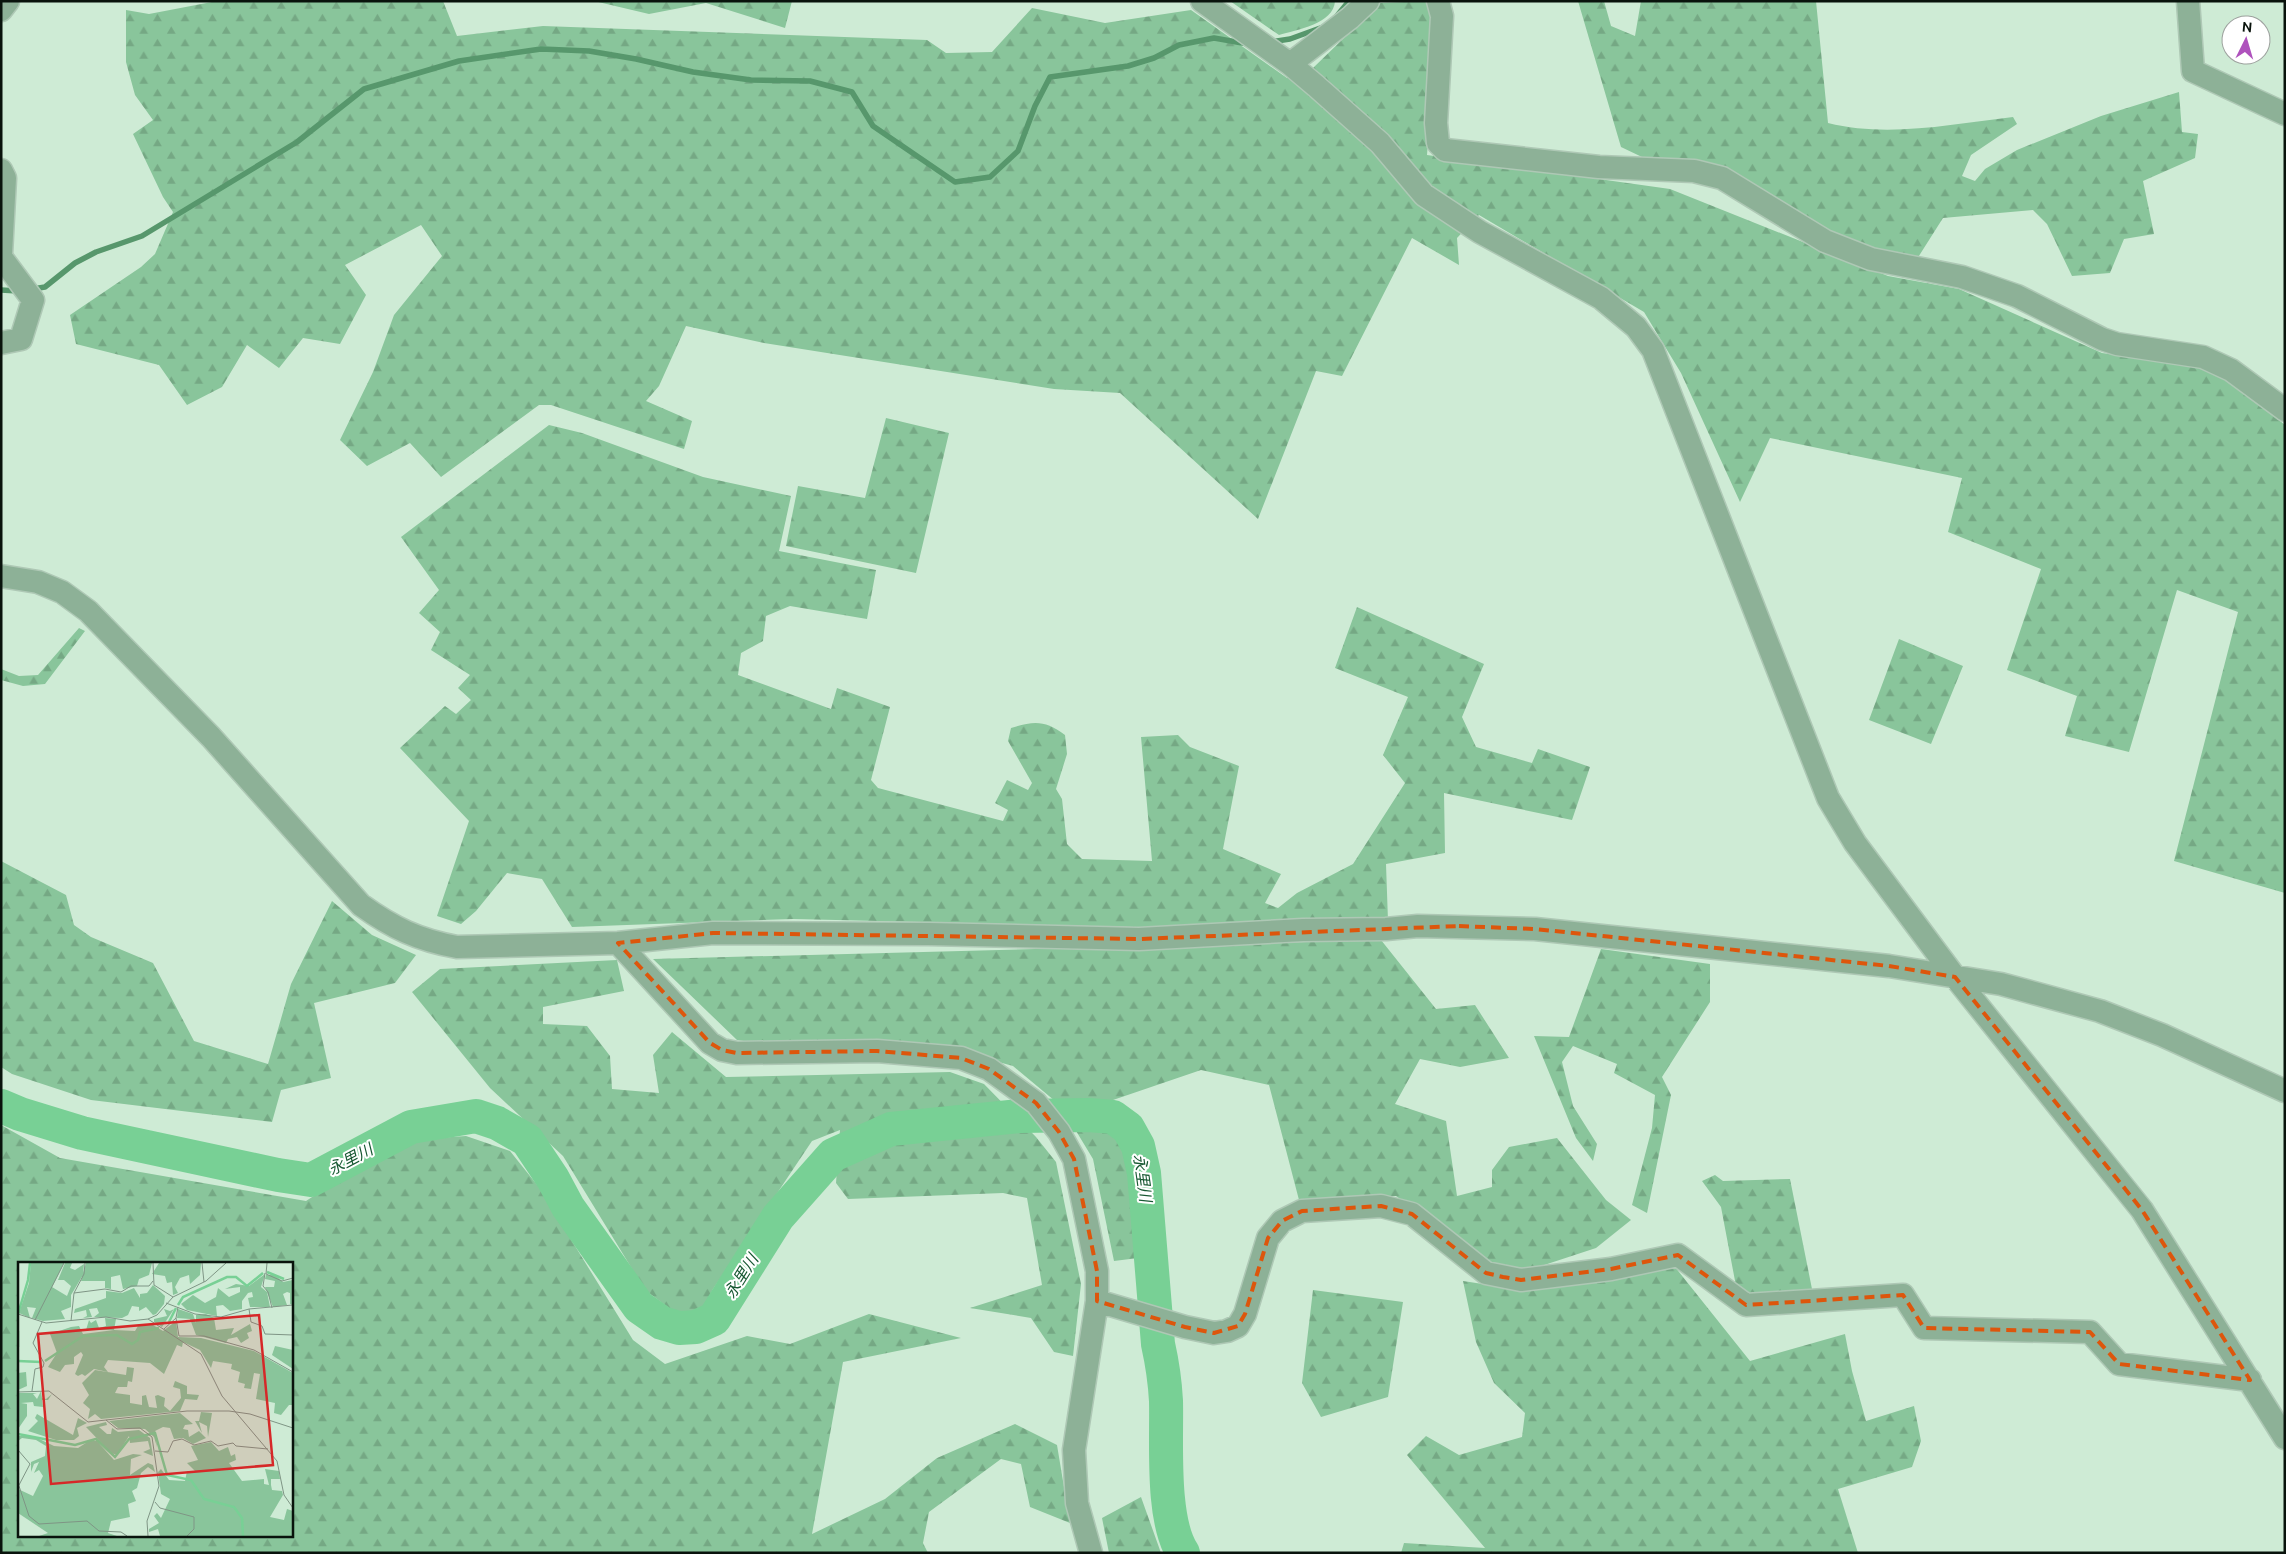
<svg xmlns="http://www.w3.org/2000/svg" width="2286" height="1554" font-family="Ubuntu,'Noto Sans JP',sans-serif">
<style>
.forest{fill:url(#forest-firs);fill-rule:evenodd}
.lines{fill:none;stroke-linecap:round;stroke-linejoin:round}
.stream{stroke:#57976c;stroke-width:5.5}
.river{stroke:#78d095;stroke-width:34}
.street-casing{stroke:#aec8b5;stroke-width:25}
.street{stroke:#8db197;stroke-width:22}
.marked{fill:none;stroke:#dd560c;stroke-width:4;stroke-dasharray:10 6;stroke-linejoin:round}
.labels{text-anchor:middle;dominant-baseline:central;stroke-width:4;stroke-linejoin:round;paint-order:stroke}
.water-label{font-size:16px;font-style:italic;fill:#175832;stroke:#fff}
.inset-river{fill:none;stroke:#78d095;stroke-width:2.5}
.inset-road{fill:none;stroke:#7f9585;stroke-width:1}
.view{fill:#d62828;fill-opacity:0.15;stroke:#d62828;stroke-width:2.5}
.inset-edge{fill:none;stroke:#09130c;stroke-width:2.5}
</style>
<defs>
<pattern id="forest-firs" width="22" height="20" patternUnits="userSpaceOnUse" patternTransform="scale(1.25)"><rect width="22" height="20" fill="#89c59b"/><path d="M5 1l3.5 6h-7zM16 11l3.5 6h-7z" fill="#75a884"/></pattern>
</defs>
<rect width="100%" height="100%" fill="#ceebd5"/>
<path class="forest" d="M217 1H443L457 36 543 26 927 40 946 53 992 52 1032 8 1105 23 1191 10 1287 78 1313 68 1380 3 1429 1 1438 11 1427 155 1670 189 1888 276 1959 289 2102 353 2202 367 2226 378 2285 425V893L2174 861 2238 612 2177 590 2129 752 2065 736 2077 696 2007 670 2041 569 1948 532 1962 478 1770 438 1740 502 1681 373 1644 312 1479 215 1457 238 1459 265 1412 238 1342 376 1316 371 1258 519 1120 393 1054 389 764 343 686 326 659 386 646 401 692 421 684 449 551 405H539L441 477 410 443 367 466 340 440 373 372 394 315 442 256 421 225 345 265 366 295 340 344 303 338 279 368 247 345 222 387 187 405 159 365 76 344 70 315 141 267 155 254 173 212 163 197 133 134 153 120 135 95 126 62V10L149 14Z
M594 1H792L785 28 706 3 649 14Z
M1230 1H1335C1334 24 1296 30 1279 35Z
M1578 1H1604L1611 26 1635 36 1641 1H1816L1828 123C1888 138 1952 124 2013 117L2017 124 1971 155 1962 176 1975 181 1985 169 2017 150 2101 116 2179 92 2182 132 2198 134 2195 158 2143 181 2154 234 2124 239 2110 273 2072 276 2047 224 2033 210 1943 218 1917 259 1851 244 1721 168 1642 157 1621 147Z
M886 418 949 433 916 573 786 546 798 486 865 498Z
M549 425 582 433 703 477 791 496 779 551 876 570 867 619 790 606 766 616 763 641 741 653 738 675 831 709 837 688 890 707 871 780 878 788 1003 821 1008 810 995 803 1007 780 1028 790 1032 783 1008 741 1011 728C1034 721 1045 720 1065 735L1067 754 1056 789 1062 799 1067 844 1082 859 1152 861 1141 737 1178 735 1190 747 1239 766 1223 849 1281 874 1265 903 1278 908 1297 893 1353 864 1405 783 1383 755 1408 697 1335 668 1357 607 1484 664 1462 717 1476 747 1532 763 1538 749 1590 767 1572 820 1444 793 1445 853 1386 864 1388 921 1174 928 793 919 572 927 542 879 507 873 476 911 461 924 437 916 469 821 400 748 445 706 456 714 471 700 458 688 470 675 431 650 440 632 419 613 439 590 401 537Z
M79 628 85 631 45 684 23 686 1 680V669L19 676 38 675Z
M1899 639 1963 666 1931 744 1869 720Z
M1 861 66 895 74 925 91 937 153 963 194 1041 268 1064 291 984 332 901 372 935 416 955 395 983 314 1003 331 1078 281 1090 272 1122 91 1100 12 1074 1 1067Z
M1381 940 1436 1009 1475 1005 1509 1058 1460 1067 1420 1059 1395 1104 1446 1121 1457 1196 1492 1187V1170L1509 1147 1557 1138 1606 1200 1631 1220 1596 1248 1529 1270 1489 1266 1396 1196 1299 1200 1269 1085 1201 1070 1113 1100 1112 1126 1124 1142 1138 1258 1114 1261 1093 1159 1061 1106 1013 1066 948 1048 770 1045 737 1040 653 959Z
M1601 949 1710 964V1002L1662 1077 1671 1095 1647 1213 1632 1205 1652 1128 1655 1095 1614 1073 1617 1064 1573 1046 1562 1062 1573 1106 1597 1144 1593 1161 1576 1138 1534 1036 1569 1037Z
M617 960 624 991 543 1007V1024L587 1026 610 1056 612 1089 659 1093 653 1055 672 1032 726 1077 950 1072 984 1084 1036 1137 1056 1162 1081 1284 1073 1356 1054 1352 1031 1318 970 1308 1042 1285 1027 1198 1003 1193 848 1199 836 1183 840 1130 812 1141 713 1289 702 1312 677 1314 645 1290 563 1156 490 1088 412 992 440 969Z
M1 1125 60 1158 306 1201 373 1157 423 1139 466 1136 510 1151 538 1186 633 1340 665 1364 747 1336 790 1344 869 1314 961 1338 843 1362 812 1534 885 1499 937 1458 1015 1424 1057 1445 1070 1523 1030 1507 1021 1464 1001 1459 929 1512 923 1543 928 1553H1ZM19 1263H291V1535H19Z
M1715 1175 1723 1181 1790 1179 1813 1294 1749 1298 1736 1286 1721 1207 1702 1181Z
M1675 1267 1750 1361 1845 1334 1852 1371 1866 1421 1914 1406 1921 1441 1912 1467 1838 1489 1858 1553H1401L1404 1543 1485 1548 1407 1455 1426 1436 1459 1455 1522 1437 1525 1413 1494 1383 1476 1342 1463 1281 1509 1288Z
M1313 1290 1403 1302 1388 1397 1321 1417 1302 1383Z
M1141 1497 1161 1553H1109L1102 1518Z"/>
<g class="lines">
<path class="stream" d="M1336 17 1349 1
M1270 42 1290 39 1323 27
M33 289 45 287 75 263 96 252 142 236 297 142 364 89 459 61 541 49 589 51 636 59 693 72 751 80 810 81 852 92 873 126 955 182 990 177 1018 151 1035 106 1050 77 1128 66 1154 58 1179 45 1214 38 1248 44
M1 290 18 291"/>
<path class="river" d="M1 1106 20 1114 82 1133 278 1175 311 1180 411 1127 476 1116 497 1123 527 1140 553 1179 568 1207 639 1307 662 1323 679 1328 696 1327 714 1319 778 1217 833 1155 891 1129 1020 1116 1089 1115 1113 1117 1128 1128 1138 1146 1144 1173 1158 1344C1162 1362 1165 1382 1166 1401 1167 1441 1161 1520 1183 1553"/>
<g class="street-casing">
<path id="street" d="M1202 1 1290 64 1316 86 1380 143 1424 195 1480 232 1601 298 1636 327 1653 350 1828 798 1855 843 1955 977 2142 1210 2285 1438
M1438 1 1442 16 1436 123 1438 143 1445 150 1599 167 1694 171 1722 178 1825 241 1871 259 1962 277 2017 296 2102 339 2117 344 2203 357 2231 370 2285 410
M2188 1 2193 71 2285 114
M1 10 8 1
M1290 64 1350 18 1368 1
M1 170 5 178 1 254
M1 257 33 300 21 339 1 343
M1 576 38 582 62 592 88 611 211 737 361 905C393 928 418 940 457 947L618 943 713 933 929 934 1139 939 1303 930 1386 929 1418 926 1535 929 1889 966 2001 984 2100 1011 2162 1035 2285 1091
M618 943 710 1043 722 1050 737 1053 877 1051 961 1058 989 1069 1036 1103 1059 1132 1074 1159 1097 1271V1301L1074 1450 1077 1503 1091 1553
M1097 1301 1185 1327 1214 1333 1227 1331 1238 1326 1245 1314 1268 1238 1282 1221 1302 1211 1381 1206 1412 1214 1486 1273 1521 1280 1611 1269 1678 1255 1746 1305 1903 1295 1924 1328 2090 1332 2119 1364 2250 1380"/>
</g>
<use href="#street" class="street"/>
</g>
<path class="marked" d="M1459 926 1535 929 1889 966 1955 977 2142 1210 2250 1380 2119 1364 2090 1332 1924 1328 1903 1295 1746 1305 1678 1255 1611 1269 1521 1280 1503 1277 1486 1273 1412 1214 1381 1206 1302 1211 1282 1221 1268 1238 1245 1314 1238 1326 1214 1333 1185 1327 1097 1301V1271L1074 1159 1059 1132 1036 1103 989 1069 961 1058 877 1051 737 1053 722 1050 710 1043 618 943 713 933 1139 939Z"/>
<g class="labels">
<g class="water-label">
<text transform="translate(350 1159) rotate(-28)">永里川</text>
<text transform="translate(1143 1178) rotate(82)">永里川</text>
<text transform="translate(741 1276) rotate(-58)">永里川</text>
</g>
</g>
<g transform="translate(18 1262)">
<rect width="275" height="275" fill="#ceebd5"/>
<path d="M13 1H46L34 25 49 34 53 24 46 18H40L47 1H54L52 6 57 8 66 2 65 13 53 33V45L43 49 47 57 25 59 14 56 18 46 9 45 12 56 1 51 11 21ZM68 1H134L131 13 121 17 119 24 105 27 102 13 93 15V27L87 26V19H63ZM141 1H183L182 13 172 22 171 13 162 16 157 25 160 31 155 33 154 20 149 21 147 14 134 12ZM247 12 243 25 249 30 252 45H232L230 36 235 35 234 30 230 31 224 39V47L212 49 205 43 198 44 199 54 169 48 163 42 175 33 187 41 198 35 200 26 211 35 222 30V25L207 27 218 22 231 24ZM248 13H257L265 20 275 18V43L272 42V31L269 30 265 32 269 43 255 45 247 25H256L257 19 247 17ZM135 23 147 34 146 42 138 52 135 53 128 45 121 49V45L114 44 110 53 104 56 76 55 81 51 79 46 71 47 74 55 65 56 69 54 68 48 56 51 57 47 88 36V29L104 31 116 26 122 36V32L129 31ZM146 47 152 49 156 47 144 65 136 60V57L149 54ZM160 47 175 52 178 61V53L188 52 196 56 198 68 216 66 213 73 232 62 234 69 229 71 231 76 223 81 219 75 210 77 208 81 178 73 172 57 159 56ZM87 56 98 57 96 68 117 69 120 64 135 63 145 69 158 59 160 75 183 76 236 89 275 111V143H271L263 153 256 151 257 141 238 137 242 112 236 111 233 127 226 126 227 122 220 120 222 110 213 107 214 102 195 99 193 106 182 88 165 80 164 85 159 83 146 112 132 101 90 98 86 105 90 110 76 107 67 114 64 112 60 114 57 112 65 93 63 90 56 95V102L47 103 42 110 30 105 39 91 32 72 53 65 61 64 65 72 96 68H68L71 58 73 61 78 58 81 66 88 64ZM257 84 275 88V107L254 93ZM109 105 116 106 114 120 110 119 109 125H100L97 131 112 133V141L124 143V134L128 133 131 145 139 146 137 134 140 133 147 136 146 144 152 149 163 136 162 127 155 125 157 119 169 124V132L181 133 179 138 167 137 162 149 83 157 77 152 70 157 72 147 65 141 71 133 64 121 77 108 108 113ZM8 110 9 124 0 128V111ZM23 129 24 136 28 137 34 132 30 138H24L25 145 16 144 15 140 3 141 9 142V154L0 167V131H19L15 132 19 137ZM183 150 194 151 190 175 189 164 181 160 184 171 177 159H181ZM162 151 175 162 167 163 165 167 170 168 171 175 181 169 188 176 175 182 165 176 156 177 152 166 145 165 137 169 139 185 136 175 127 167 100 166 91 159ZM19 152 55 173 60 156 69 161 59 166 61 174 56 178H38L10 169 20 159 17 156ZM88 160 89 163 81 165 89 172H93L94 166 100 170 121 168 132 176 135 194 125 190 132 187 130 179 112 181 111 174 99 193 93 191 68 165ZM0 174H15L36 184 60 186 71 179H79L96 198 115 192 124 193 113 197 112 213 130 201 135 203 137 210 130 205 123 211 119 226 114 229 118 239 110 242 112 255 93 259 90 271 99 274H21L30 271 0 251V227L15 234 25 214 21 208 16 211 21 200 16 202 13 210V200L27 194 28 184 18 178 4 176 0 179ZM193 180 201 189 210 185 213 194 217 192 218 198 211 201 224 219 246 217V222L251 223 247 207 261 209 262 217H253V223L254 228 264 229 265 233 252 255 266 258 269 247 275 249V274H142L140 267 131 270V267L141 261 136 254 139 251 143 256 152 237 143 232 140 210 143 207 151 218 167 219 169 209H177L169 201 180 198 173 184Z" fill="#89c59b"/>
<path class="inset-river" d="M249 10 266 17M160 43 165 35 209 15H218L229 24 245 11M0 52 10 18 12 1M151 60 158 46M0 69V85M0 99 23 100M27 99 65 74 99 73 114 82 120 78 122 70 141 66M0 172 57 183 78 177 97 195 111 177 137 171 149 213 173 218 186 237 216 245 224 256 225 274"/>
<path class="inset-road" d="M135 1 136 23 155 35M184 1 186 20M249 1 248 12 264 19 275 16M247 11 245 24 250 30 254 46M56 31 66 12 67 1M148 41 177 52 203 55 231 47 275 43M160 45 158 56 161 74H186L236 88 275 110M231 47 233 60 244 64 247 72 275 73M0 52 28 61 88 55 112 59 130 57 139 53 155 35 188 19 208 1M130 57 183 92 204 134 259 199 266 233 275 246M17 58 46 1M53 59 56 31 87 27 103 30 113 24H131L135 19M146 67 158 56M14 129 17 107 25 105 26 101 15 81 24 60M0 130 31 129 70 160 169 149H211L232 152 275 166M88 158 99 167 122 166 134 175 141 224 129 259 130 274M0 188 12 202 1 223M137 189 150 190 155 179 164 177 176 183 193 179 200 184 215 181 218 184 250 187M0 221 11 254 21 262 69 259 81 269 103 270 109 274M137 240 142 246 176 255V267L169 274"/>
<path class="view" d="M241 53 255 203 33 222 20 72Z"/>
<rect width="275" height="275" class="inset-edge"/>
</g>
<rect width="2286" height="1554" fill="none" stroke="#09130c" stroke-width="5"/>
<g transform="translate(2246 40) rotate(5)"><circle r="24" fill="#ffffff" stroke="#9da19e"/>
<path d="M0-4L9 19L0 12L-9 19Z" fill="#af52bd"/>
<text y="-8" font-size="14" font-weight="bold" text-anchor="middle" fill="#09130c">N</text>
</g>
</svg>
